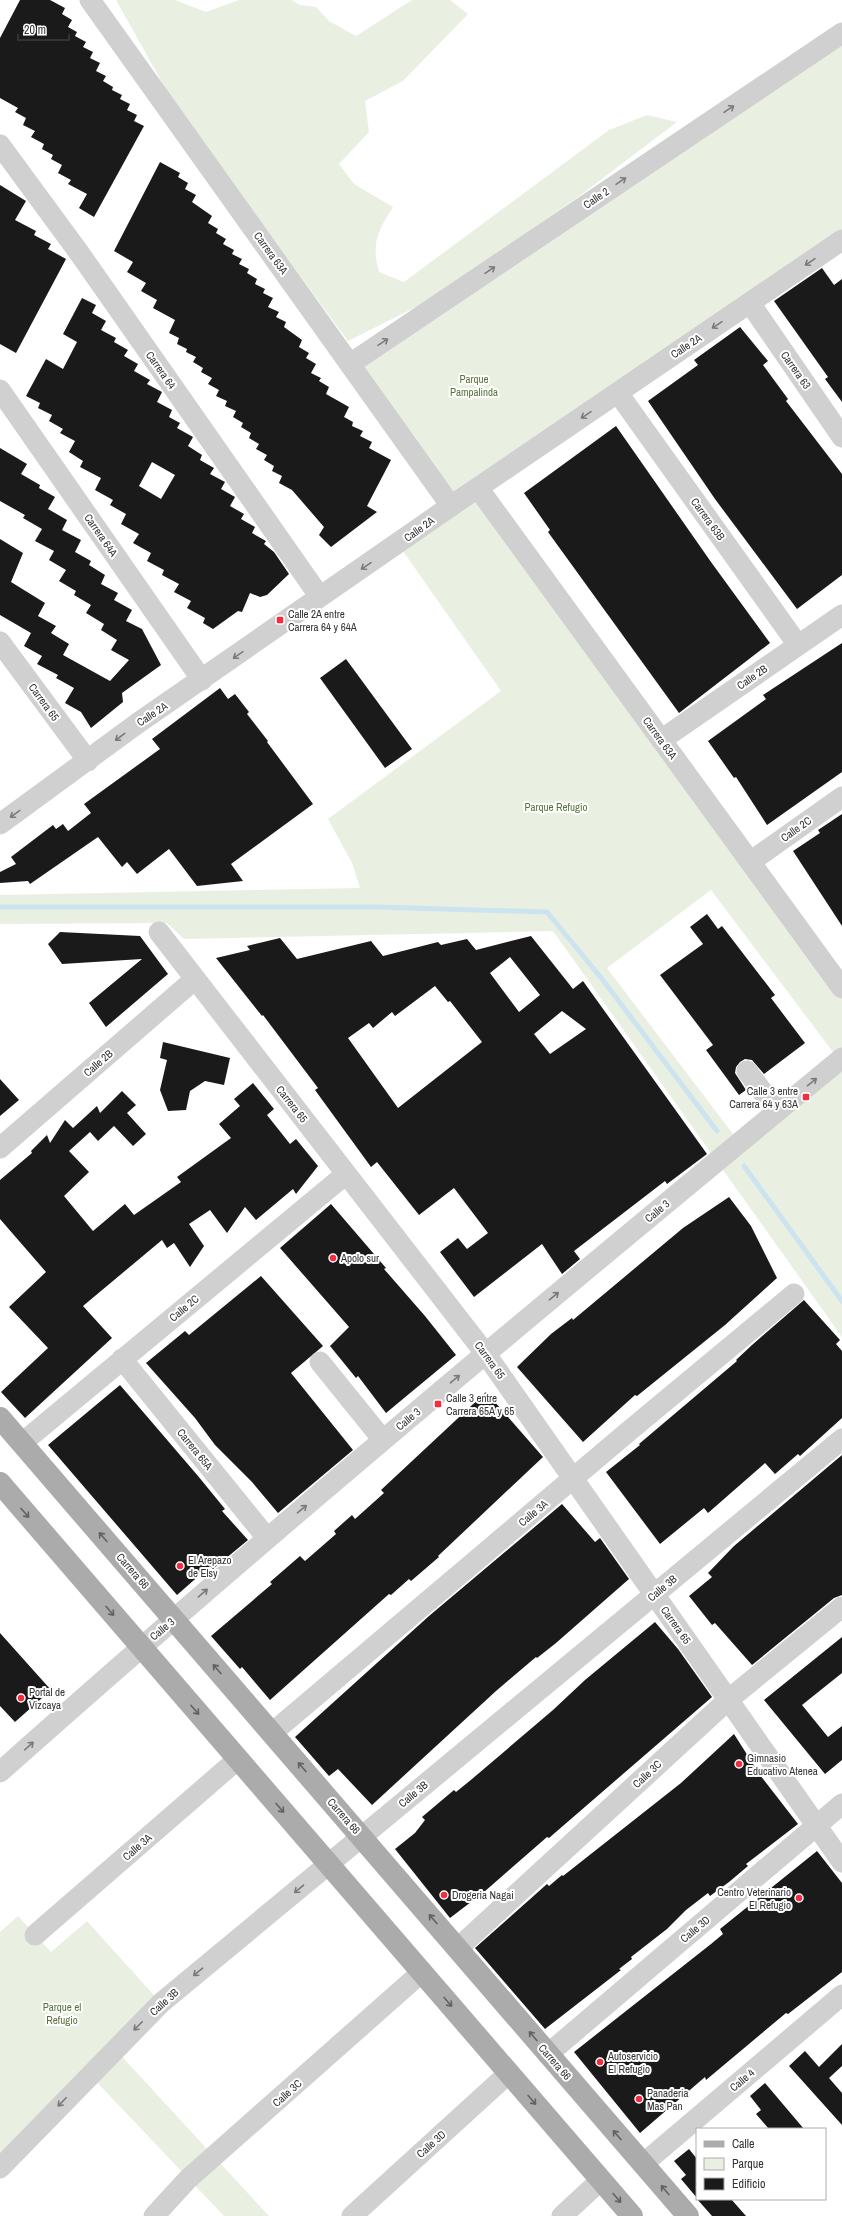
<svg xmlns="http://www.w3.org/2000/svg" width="842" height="2216" font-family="'Archivo Narrow',sans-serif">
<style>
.green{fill:#e9f0e1;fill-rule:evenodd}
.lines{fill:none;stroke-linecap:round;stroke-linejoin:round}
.stream{stroke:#cce3f0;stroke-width:5}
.building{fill:#1a1a1a;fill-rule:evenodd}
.minor{stroke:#d0d0d0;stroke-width:21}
.major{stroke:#ababab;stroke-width:22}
.oneway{stroke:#7a7a7a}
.oneway2{stroke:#636363}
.poi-dot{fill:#f32c40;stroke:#fff;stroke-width:1.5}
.labels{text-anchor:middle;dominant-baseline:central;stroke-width:4;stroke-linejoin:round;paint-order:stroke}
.street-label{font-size:11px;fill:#333;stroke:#fff}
.park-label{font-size:11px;fill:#57733b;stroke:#fff}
.poi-label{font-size:11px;fill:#333;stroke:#fff;text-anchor:start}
</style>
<rect width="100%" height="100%" fill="#fff"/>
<path class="green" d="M116 0H175L206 12 239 0H292L300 5 316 7 329 21 356 36 412 0H450L468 14 403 81 365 101 369 132 339 164 354 184 393 207C378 231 371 242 379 272L404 282 609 130 647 115 677 122 578 197 430 300 348 341 178 111Z
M842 33V240L478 488 842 988V1337L553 931 184 939 167 923 0 924V895L360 888 352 863 328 819 501 691 398 544 451 506 350 364ZM711 890 839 1060 739 1142 607 968Z
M18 1916 51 1952 87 1921 161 2003 115 2049 269 2216H224L89 2074 0 2168V1932Z"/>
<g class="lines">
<path class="stream" d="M0 907H377L547 912 602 979 717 1131
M744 1166 842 1301"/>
</g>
<path class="building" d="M20 0H50L65 8 62 14 72 20 68 27 77 32 75 36 86 42 83 47 93 52 90 58 100 63 96 71 106 76 103 81 113 87 112 90 122 95 120 99 130 104 127 110 137 115 134 121 144 126 94 217 79 208 87 194 68 184 71 180 58 173 62 165 51 159 53 155 42 149 44 144 31 137 35 131 23 125 26 118 15 112 18 108 0 98V38Z
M160 162 180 173 178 177 188 183 185 189 196 195 192 202 212 216 208 223 218 229 216 233 226 239 223 244 234 250 232 254 242 259 239 264 249 269 247 273 257 279 255 284 265 289 263 293 273 298 268 307 279 312 276 317 286 322 284 327 302 340 299 347 309 353 306 358 316 364 311 373 321 378 319 381 329 387 326 394 349 407 344 417 353 422 352 426 363 431 360 436 372 442 369 448 391 460 367 506 377 512 331 547 319 535 324 527 292 490 279 483 282 476 272 471 274 466 264 460 267 455 256 449 259 444 249 438 251 433 241 427 243 423 233 417 236 411 225 406 227 401 216 396 219 390 208 384 212 378 201 372 203 368 193 362 196 357 186 352 187 349 177 344 179 338 169 333 175 320 153 308 157 300 141 291 146 283 127 272 133 262 114 251Z
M0 185 26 201 15 220 36 231 34 235 51 244 48 249 66 259 16 353 0 344Z
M822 268 834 285 842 279V402L825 379 828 377 774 301Z
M82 298 96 305 92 313 106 321 101 330 116 338 114 342 128 350 124 356 138 364 134 371 150 380 147 384 162 392 157 402 172 410 169 417 180 423 177 428 193 437 188 446 202 455 200 460 214 468 210 474 225 482 221 489 235 497 230 506 244 514 241 519 255 527 252 533 266 541 264 544 274 552 289 574 267 595 260 597 250 593 242 612 238 611 213 629 203 623 205 618 187 608 191 601 174 592 179 584 162 575 164 570 147 561 151 553 133 543 139 534 121 524 126 514 110 505 113 500 95 490 101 478 80 467 83 461 69 452 75 441 60 433 63 429 49 421 52 415 38 408 40 403 26 396 46 359 63 369 77 342 63 334ZM152 462 175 475 161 499 139 486Z
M740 327 768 361 763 365 788 399 786 401 842 474V575L797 609 715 499 648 401 698 365 694 360Z
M616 426 711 562 770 643 679 713 548 532 550 530 524 493Z
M0 448 27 464 21 474 40 485 39 488 55 497 48 509 67 520 62 530 81 540 75 552 91 561 89 565 105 575 101 584 118 593 114 600 132 610 126 621 142 629 161 665 122 693 123 702 91 728 81 712 65 703 74 688 56 678 58 675 37 664 42 656 24 646 31 633 0 615V539L23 553 11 582 45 603 38 616 56 626 51 633 69 644 63 655 110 681 129 660 111 650 117 640 101 630 104 624 86 613 91 605 74 595 76 591 59 581 66 570 49 560 54 551 35 541 42 529 23 518 25 515 0 501Z
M842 643V772L767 825 736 777 734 778 708 741 766 699 763 695Z
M346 659 412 749 385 768 320 678Z
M220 688 228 699 235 694 249 712 247 714 268 741 267 742 313 804 231 864 243 881 197 886 169 849 137 874 127 862 122 867 98 837 30 884 28 881 0 883V872L16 864 11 857 53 825 56 829 63 824 68 831 91 813 84 804 160 749 152 739Z
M842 814V926L793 851 820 833 818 830Z
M707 914 718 929 722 926 775 995 771 998 805 1043 764 1074 752 1060 745 1059 740 1062 736 1067 735 1073 746 1090 739 1095 706 1050 713 1045 660 975 703 944 690 927Z
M60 932 140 936 168 974 106 1027 89 1003 142 959 62 964 48 944Z
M531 936 573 989 583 981 707 1154 667 1184 665 1181 574 1251 580 1259 562 1274 542 1244 474 1297 440 1252 458 1238 467 1249 488 1233 454 1188 419 1215 377 1162 371 1167 315 1090 318 1088 263 1015 262 1016 216 958 250 950 247 946 280 938 297 959 371 941 383 956 438 942 441 945 467 939 476 950ZM510 957 540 995 519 1012 490 973ZM435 986 448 1002 450 1001 482 1042 398 1108 348 1038 369 1023 373 1028 392 1012 395 1016ZM562 1011 586 1029 550 1054 534 1034Z
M163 1042 230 1058 224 1085 205 1081 190 1091 186 1110 168 1111 160 1090 167 1060 160 1058Z
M0 1079 19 1100 0 1116Z
M253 1083 274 1109 267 1115 290 1144 296 1139 318 1166 296 1194 293 1189 256 1220 245 1207 227 1233 210 1210 189 1224 204 1246 190 1267 174 1243 167 1248 162 1240 83 1306 112 1338 25 1418 1 1392 48 1348 9 1307 46 1272 0 1219V1180L32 1153 31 1151 47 1135 50 1143 65 1120 73 1128 97 1106 100 1113 122 1091 136 1105 127 1113 146 1134 133 1146 114 1126 98 1141 90 1132 69 1151 89 1172 64 1196 93 1231 125 1204 134 1215 181 1182 177 1177 231 1138 219 1124 240 1106 234 1099Z
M729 1197 751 1226 777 1278 725 1325 637 1396 635 1395 583 1442 517 1367 551 1334 572 1318 573 1320 683 1228Z
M331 1204 386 1268 384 1269 425 1316 456 1355 386 1413 358 1376 356 1378 330 1346 349 1327 280 1248Z
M261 1276 323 1346 291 1373 353 1450 278 1513 252 1482 215 1445 195 1418 146 1363 185 1331 189 1335Z
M804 1300 840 1340 836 1344 842 1351V1418L800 1456 798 1454 775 1474 765 1463 708 1513 704 1508 660 1544 606 1472 640 1445 639 1444 737 1361 736 1360 752 1345Z
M120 1385 198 1476 225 1509 222 1511 248 1540 213 1569 210 1566 177 1595 48 1445Z
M486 1392 543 1457 438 1556 439 1557 411 1581 409 1579 391 1595 389 1594 270 1700 242 1667 240 1669 211 1636 272 1584 270 1582 300 1556 305 1561 336 1534 334 1531 352 1515 355 1519 384 1493 381 1490Z
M842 1455V1595L834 1598 752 1665 715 1623 712 1625 689 1596 712 1577 708 1573 734 1546Z
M562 1504 595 1542 600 1538 629 1579 556 1643 537 1658 536 1657 496 1691 372 1805 338 1769 329 1776 295 1737 429 1616Z
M655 1622 678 1649 712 1697 549 1838 547 1837 484 1892 450 1918 395 1849 415 1833 425 1820 422 1817 454 1790 456 1792 472 1779 553 1710 585 1680Z
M0 1633 51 1690 15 1722 0 1706Z
M842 1637V1673L802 1705 828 1737 842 1726V1760L825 1774 764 1700Z
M734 1734 760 1775 798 1824 746 1864 748 1866 729 1882 710 1896 708 1893 686 1910 667 1929 631 1957 632 1959 619 1969 621 1970 545 2029 475 1948 547 1884 549 1886 562 1875 563 1876 681 1783Z
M817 1851 842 1883V1972L788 2014 786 2013 706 2080 705 2077 640 2133 574 2052 711 1944 723 1934 720 1929Z
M842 2044V2066L829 2078 842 2093V2125L789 2066 805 2051 819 2067Z
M765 2083 804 2129H769L756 2114 761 2110 750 2096Z
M689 2149 697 2159V2198L681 2179 686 2175 674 2161Z
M697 2199H731L746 2216H712Z"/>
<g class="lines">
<path class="minor" d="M90 0 451 506
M0 145 80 254 320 597
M750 303 842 437
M350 364 842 33
M0 390 202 680
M618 393 798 645
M478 488 842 988
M0 642 88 761
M661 740 842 615
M0 824 138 723 451 506 842 240
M750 862 842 797
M159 932 485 1353 842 1862
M747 1071 777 1111
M0 1148 195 979
M122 1359 267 1538
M320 1362 383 1440
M22 1443 346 1174
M272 1733 629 1431 794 1294
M0 1772C275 1527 558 1292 842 1058
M35 1935 238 1759
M458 1948 728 1700 842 1607
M548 2054 842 1804
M643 2164 842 1995
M0 2168 161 2003 842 1439
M154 2216 188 2179 422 1972
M352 2216 509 2073
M562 2216 601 2180"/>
<path class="major" d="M0 1418 688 2216
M0 1483 632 2216"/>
</g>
<defs><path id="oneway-shaft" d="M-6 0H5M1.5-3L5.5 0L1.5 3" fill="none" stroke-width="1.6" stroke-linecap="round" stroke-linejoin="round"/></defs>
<g class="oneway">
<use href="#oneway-shaft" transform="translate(729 109) rotate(-34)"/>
<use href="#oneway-shaft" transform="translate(621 181) rotate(-34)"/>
<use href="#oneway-shaft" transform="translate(810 262) rotate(146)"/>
<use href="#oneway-shaft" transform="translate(490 270) rotate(-34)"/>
<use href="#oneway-shaft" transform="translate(717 325) rotate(146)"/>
<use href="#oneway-shaft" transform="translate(383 342) rotate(-34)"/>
<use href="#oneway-shaft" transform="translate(586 415) rotate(146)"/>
<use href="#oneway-shaft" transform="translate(366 566) rotate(146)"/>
<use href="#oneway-shaft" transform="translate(238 655) rotate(145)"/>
<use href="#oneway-shaft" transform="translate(120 737) rotate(143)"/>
<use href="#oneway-shaft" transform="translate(15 814) rotate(144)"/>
<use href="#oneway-shaft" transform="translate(812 1082) rotate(-39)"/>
<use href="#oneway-shaft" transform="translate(554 1296) rotate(-40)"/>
<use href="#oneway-shaft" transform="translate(455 1379) rotate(-40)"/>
<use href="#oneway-shaft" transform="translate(302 1509) rotate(-40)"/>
<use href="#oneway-shaft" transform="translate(203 1593) rotate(-41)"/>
<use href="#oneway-shaft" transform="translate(29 1746) rotate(-42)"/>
<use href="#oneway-shaft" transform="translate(299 1889) rotate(140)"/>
<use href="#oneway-shaft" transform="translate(198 1972) rotate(140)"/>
<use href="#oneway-shaft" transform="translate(138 2026) rotate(135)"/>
<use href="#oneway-shaft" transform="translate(62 2102) rotate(134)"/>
</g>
<g class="oneway2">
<use href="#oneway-shaft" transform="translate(25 1513) rotate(49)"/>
<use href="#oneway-shaft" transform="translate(103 1537) rotate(-131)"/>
<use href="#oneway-shaft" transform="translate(110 1611) rotate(49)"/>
<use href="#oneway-shaft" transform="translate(217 1669) rotate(-131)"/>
<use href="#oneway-shaft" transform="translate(195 1710) rotate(49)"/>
<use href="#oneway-shaft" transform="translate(302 1767) rotate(-131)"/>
<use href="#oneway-shaft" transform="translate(280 1808) rotate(49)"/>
<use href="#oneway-shaft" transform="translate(433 1919) rotate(-131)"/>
<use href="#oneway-shaft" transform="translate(448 2002) rotate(49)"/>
<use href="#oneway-shaft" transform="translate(533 2036) rotate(-130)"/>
<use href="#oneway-shaft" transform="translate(532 2100) rotate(49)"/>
<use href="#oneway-shaft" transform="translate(617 2135) rotate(-131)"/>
<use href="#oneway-shaft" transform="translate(665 2190) rotate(-131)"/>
<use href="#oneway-shaft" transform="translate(617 2198) rotate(49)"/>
</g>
<g class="poi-dot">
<rect x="276" y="616" width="8" height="8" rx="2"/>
<rect x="802" y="1093" width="8" height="8" rx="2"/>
<circle cx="333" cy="1258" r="4"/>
<rect x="434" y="1400" width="8" height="8" rx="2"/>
<circle cx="180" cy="1566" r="4"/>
<circle cx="21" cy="1698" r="4"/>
<circle cx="739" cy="1764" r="4"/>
<circle cx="444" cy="1895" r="4"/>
<circle cx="799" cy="1898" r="4"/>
<circle cx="600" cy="2062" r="4"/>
<circle cx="639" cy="2099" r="4"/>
</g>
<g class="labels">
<g class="street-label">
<text transform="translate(596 198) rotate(-34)">Calle 2</text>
<text transform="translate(271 253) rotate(54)">Carrera 63A</text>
<text transform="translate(686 346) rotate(-34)">Calle 2A</text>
<text transform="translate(161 370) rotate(55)">Carrera 64</text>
<text transform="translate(796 370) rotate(55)">Carrera 63</text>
<text transform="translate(708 519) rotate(54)">Carrera 63B</text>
<text transform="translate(419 529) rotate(-36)">Calle 2A</text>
<text transform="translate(101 535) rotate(55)">Carrera 64A</text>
<text transform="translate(752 677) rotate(-35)">Calle 2B</text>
<text transform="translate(44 702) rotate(54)">Carrera 65</text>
<text transform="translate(152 714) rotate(-34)">Calle 2A</text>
<text transform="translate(660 738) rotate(54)">Carrera 63A</text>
<text transform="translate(796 829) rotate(-35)">Calle 2C</text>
<text transform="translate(98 1063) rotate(-41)">Calle 2B</text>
<text transform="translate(292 1104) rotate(52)">Carrera 65</text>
<text transform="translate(657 1211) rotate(-40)">Calle 3</text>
<text transform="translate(184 1308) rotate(-40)">Calle 2C</text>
<text transform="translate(490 1360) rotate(54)">Carrera 65</text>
<text transform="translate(408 1419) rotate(-40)">Calle 3</text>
<text transform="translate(195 1449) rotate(51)">Carrera 65A</text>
<text transform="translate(533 1513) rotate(-40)">Calle 3A</text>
<text transform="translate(133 1571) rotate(49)">Carrera 66</text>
<text transform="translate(662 1588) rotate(-40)">Calle 3B</text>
<text transform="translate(676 1625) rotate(55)">Carrera 65</text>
<text transform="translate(162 1629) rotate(-40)">Calle 3</text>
<text transform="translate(647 1774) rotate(-43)">Calle 3C</text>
<text transform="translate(413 1794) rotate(-40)">Calle 3B</text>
<text transform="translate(344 1816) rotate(49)">Carrera 66</text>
<text transform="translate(137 1847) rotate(-41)">Calle 3A</text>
<text transform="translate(695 1929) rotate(-40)">Calle 3D</text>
<text transform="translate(164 2002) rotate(-42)">Calle 3B</text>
<text transform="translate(555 2062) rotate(49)">Carrera 66</text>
<text transform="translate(742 2080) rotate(-40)">Calle 4</text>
<text transform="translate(287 2093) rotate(-42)">Calle 3C</text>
<text transform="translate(431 2144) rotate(-42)">Calle 3D</text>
</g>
<g class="park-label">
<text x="474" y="379">Parque<tspan x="474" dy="13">Pampalinda</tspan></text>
<text x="556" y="807">Parque Refugio</text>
<text x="62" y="2007">Parque el<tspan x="62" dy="13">Refugio</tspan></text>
</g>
<g class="poi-label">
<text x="288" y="614">Calle 2A entre<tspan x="288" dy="13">Carrera 64 y 64A</tspan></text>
<text x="798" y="1091" text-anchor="end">Calle 3 entre<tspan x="798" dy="13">Carrera 64 y 63A</tspan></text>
<text x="341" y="1258">Apolo sur</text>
<text x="446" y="1398">Calle 3 entre<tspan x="446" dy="13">Carrera 65A y 65</tspan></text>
<text x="188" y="1560">El Arepazo<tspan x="188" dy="13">de Elsy</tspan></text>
<text x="29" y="1692">Portal de<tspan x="29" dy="13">Vizcaya</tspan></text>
<text x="747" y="1758">Gimnasio<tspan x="747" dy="13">Educativo Atenea</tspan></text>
<text x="791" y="1892" text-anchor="end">Centro Veterinario<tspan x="791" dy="13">El Refugio</tspan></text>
<text x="452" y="1895">Drogeria Nagai</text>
<text x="608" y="2056">Autoservicio<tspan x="608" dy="13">El Refugio</tspan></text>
<text x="647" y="2093">Panaderia<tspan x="647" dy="13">Mas Pan</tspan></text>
</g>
</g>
<rect x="696" y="2128" width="130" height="72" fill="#ffffff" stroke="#adadad"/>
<rect x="704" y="2141" width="20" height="6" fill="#ababab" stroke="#adadad"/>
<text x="732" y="2148" font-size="12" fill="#333333">Calle</text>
<rect x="704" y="2158" width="20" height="12" fill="#e9f0e1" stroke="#adadad"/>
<text x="732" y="2168" font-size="12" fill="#333333">Parque</text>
<rect x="704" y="2178" width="20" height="12" fill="#1a1a1a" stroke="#adadad"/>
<text x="732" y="2188" font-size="12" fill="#333333">Edificio</text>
<path d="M18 34v6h51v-6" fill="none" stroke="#333333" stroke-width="2"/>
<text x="24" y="34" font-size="12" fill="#333333" stroke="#ffffff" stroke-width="3" paint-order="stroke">20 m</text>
</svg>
